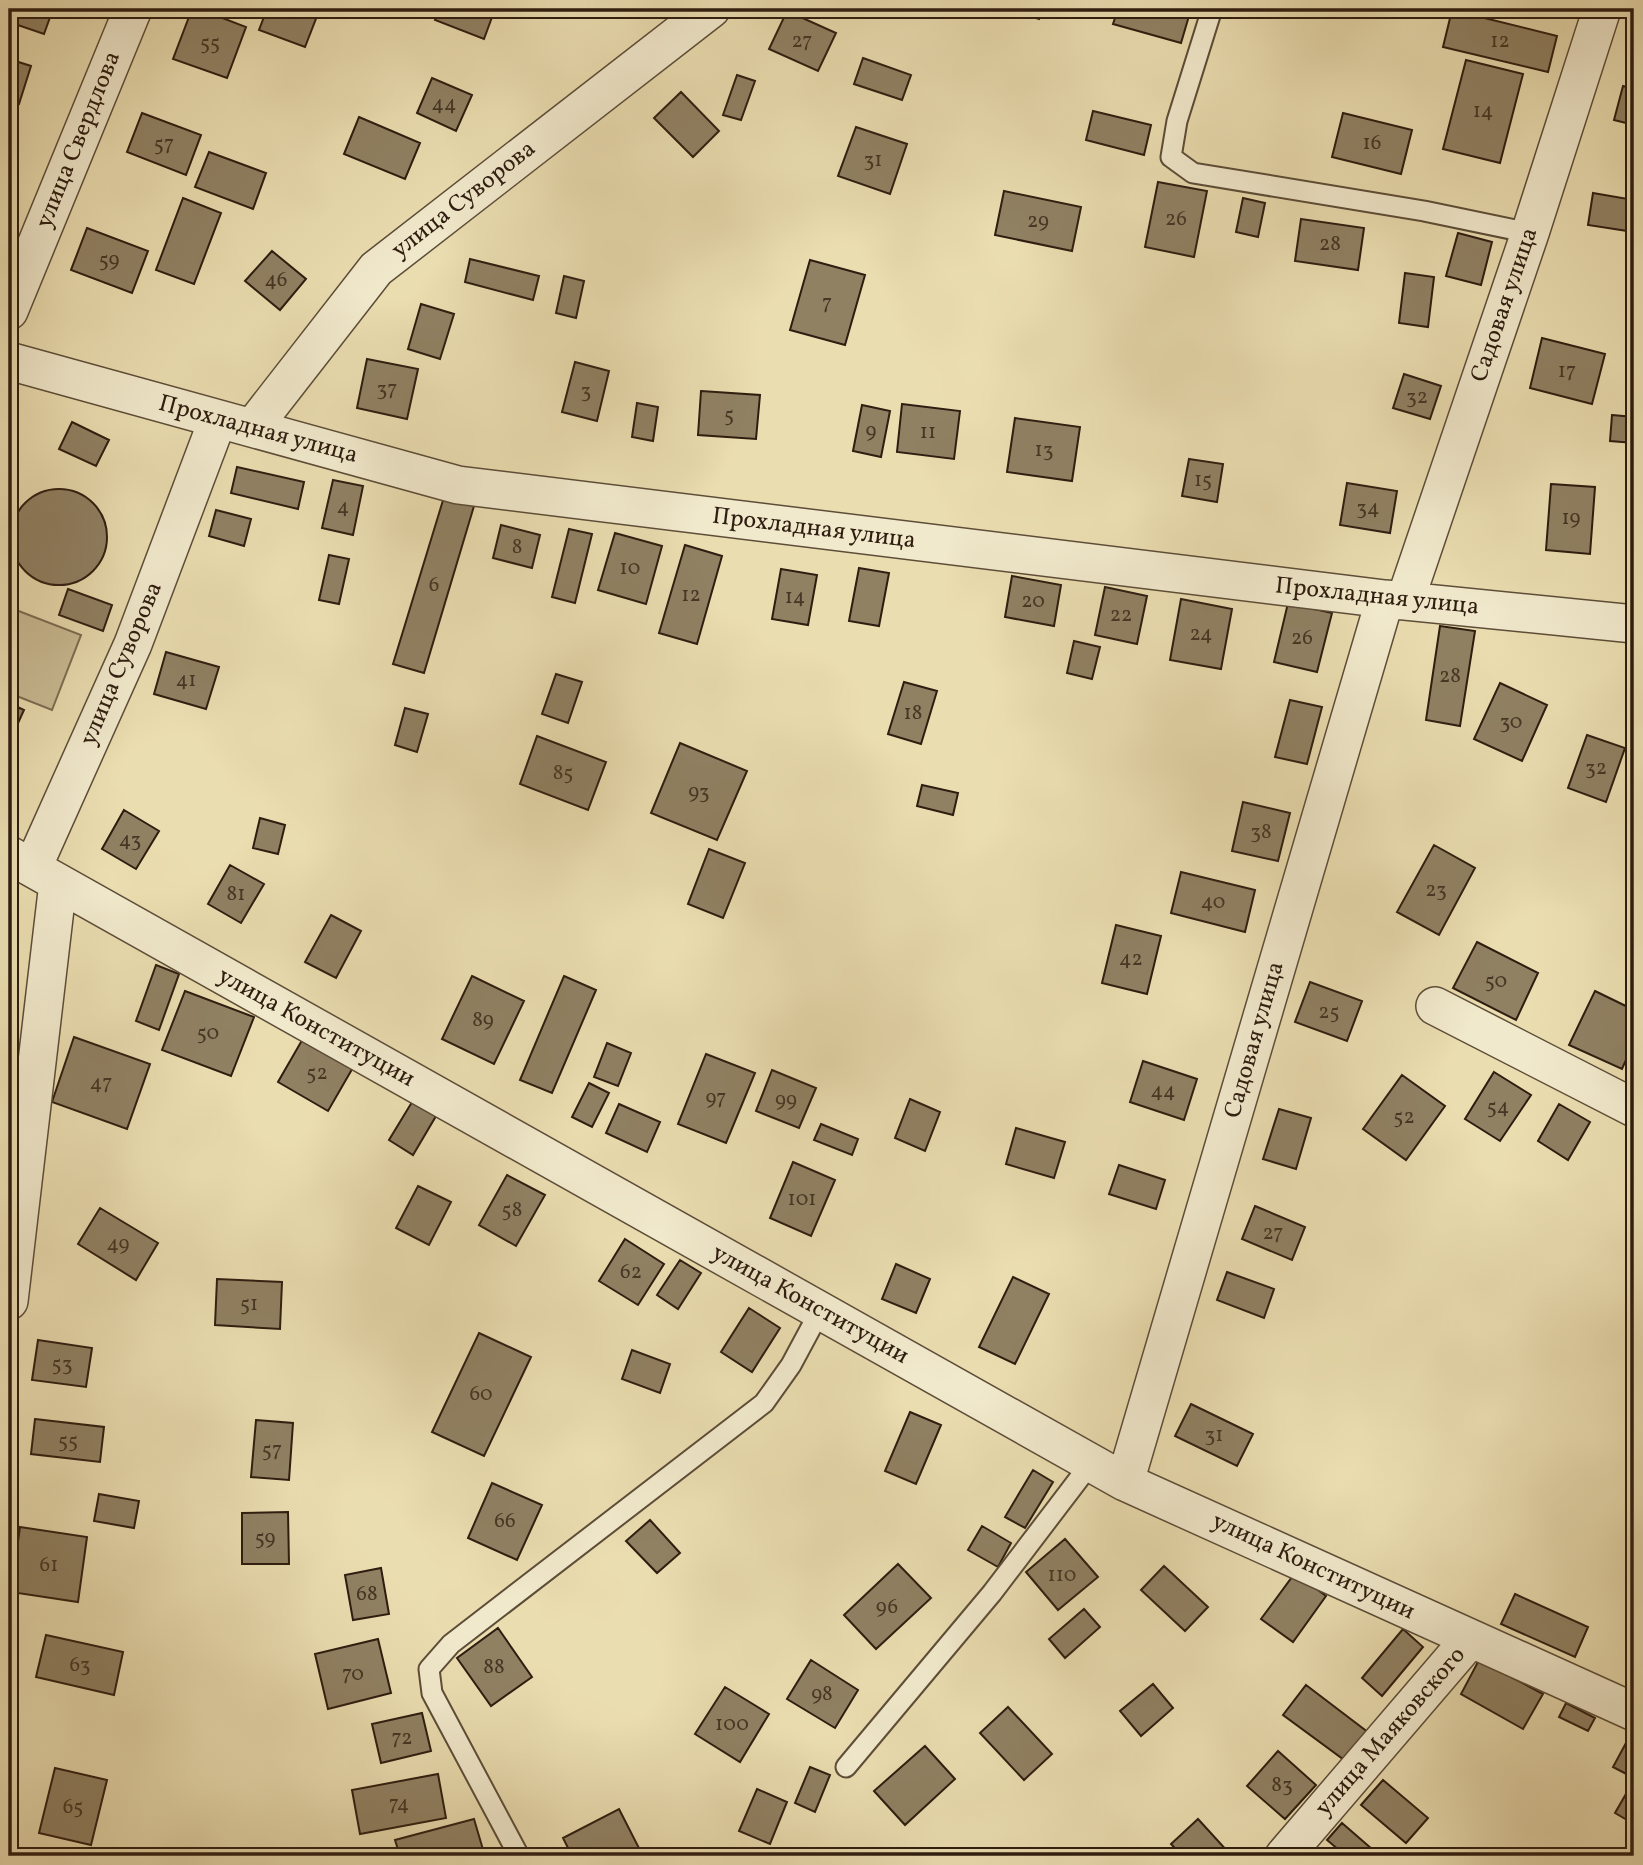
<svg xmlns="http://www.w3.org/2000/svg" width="1643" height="1865" font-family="Vollkorn,serif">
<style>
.green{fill:#cabc95;stroke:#7c6c52;stroke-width:2}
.building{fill:#908163;stroke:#2e1d10;stroke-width:2}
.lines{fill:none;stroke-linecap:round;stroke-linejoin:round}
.lane-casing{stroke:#5d4d38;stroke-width:23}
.street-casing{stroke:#5d4d38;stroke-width:40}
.lane{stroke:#f1e9cc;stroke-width:19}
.street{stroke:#f1e9cc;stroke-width:37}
.labels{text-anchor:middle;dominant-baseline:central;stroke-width:5;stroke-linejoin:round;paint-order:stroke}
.number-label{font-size:21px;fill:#463625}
.street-label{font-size:24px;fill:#2e1d10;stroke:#f1e9cc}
</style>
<rect width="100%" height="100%" fill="#eaddb0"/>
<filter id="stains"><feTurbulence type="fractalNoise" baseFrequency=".00286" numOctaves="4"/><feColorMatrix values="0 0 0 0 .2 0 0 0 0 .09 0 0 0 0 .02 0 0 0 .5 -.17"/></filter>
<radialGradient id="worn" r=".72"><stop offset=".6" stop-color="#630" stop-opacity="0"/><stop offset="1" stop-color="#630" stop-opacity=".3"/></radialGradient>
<path class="green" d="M16 610 81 635 52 710 9 693V630Z"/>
<path class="building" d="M9 9H53L44 34 9 22Z
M192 9H199L246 27 227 78 173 59Z
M267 9H297L317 16 305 47 259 30Z
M439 9H495L484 39 435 20Z
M1009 9H1042L1039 19Z
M1118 9H1191L1181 43 1113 24Z
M1452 10 1557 36 1548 72 1443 47Z
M787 11 836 33 818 71 769 49Z
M863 58 911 75 902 100 854 84Z
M9 59 31 66 19 104 9 101Z
M1466 60 1523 74 1500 163 1443 149Z
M737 75 755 81 741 120 723 115Z
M432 78 472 95 456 131 417 113Z
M1623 86 1634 89V125L1614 120Z
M681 92 719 131 693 157 654 118Z
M1093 111 1151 125 1144 155 1086 140Z
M142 113 201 135 186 175 127 152Z
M1343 113 1412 130 1401 174 1332 157Z
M359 117 420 143 405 179 344 154Z
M856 127 907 144 890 194 838 176Z
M209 152 266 173 253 209 195 187Z
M1158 182 1207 191 1194 257 1145 247Z
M1004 191 1081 207 1072 251 995 235Z
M1593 193 1634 200V232L1588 225Z
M183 198 221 213 194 284 156 270Z
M1243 198 1265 203 1258 237 1236 232Z
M1301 219 1364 228 1358 270 1295 261Z
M87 228 148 251 132 293 71 270Z
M1458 233 1492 242 1481 285 1446 276Z
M272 251 306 279 280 310 245 281Z
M470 259 539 276 533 300 465 282Z
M810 260 865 275 845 345 790 330Z
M1405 273 1434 277 1428 327 1399 323Z
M564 276 584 281 576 318 556 313Z
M421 304 454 314 440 359 408 349Z
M1542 338 1605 354 1592 404 1530 388Z
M367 359 418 369 407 419 357 408Z
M575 362 609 371 597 421 562 412Z
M1404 374 1441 386 1430 419 1393 408Z
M701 391 760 395 756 439 698 435Z
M637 403 658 407 653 441 632 437Z
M902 404 960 411 954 459 897 452Z
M862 405 890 411 881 457 853 451Z
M1612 415 1634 417V443L1610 441Z
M1015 418 1080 427 1072 481 1007 472Z
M72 422 109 440 96 466 59 449Z
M1189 459 1223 464 1217 502 1182 496Z
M237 467 304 482 298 509 231 493Z
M333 480 363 486 353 535 322 528Z
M1347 483 1397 491 1390 533 1340 525Z
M1551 484 1595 487 1590 554 1546 550Z
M11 537a48 48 0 1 1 96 0a48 48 0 1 1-96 0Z
M444 497 474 506 424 673 393 664Z
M216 510 251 519 244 546 209 536Z
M501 525 540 535 532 568 493 558Z
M569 529 592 534 575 603 552 597Z
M615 533 662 546 646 604 598 590Z
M685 545 722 556 697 644 659 633Z
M329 555 349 559 339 604 319 600Z
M859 568 889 573 879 626 849 621Z
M781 569 817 575 808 625 772 619Z
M1012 576 1061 585 1054 626 1005 617Z
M1105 587 1147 596 1137 644 1095 635Z
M68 589 112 605 103 631 59 615Z
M1181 599 1232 609 1221 669 1170 660Z
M1288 603 1332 613 1317 672 1274 662Z
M1440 626 1475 631 1460 726 1426 720Z
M1074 641 1100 647 1092 679 1067 673Z
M166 652 219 667 206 709 154 694Z
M556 674 582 682 568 723 542 714Z
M904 682 937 691 921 744 888 734Z
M1500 683 1547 705 1522 761 1474 739Z
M1290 700 1322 707 1307 764 1275 757Z
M9 703 24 710 9 743Z
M405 708 428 714 417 752 395 745Z
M1587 735 1625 748 1606 802 1568 788Z
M537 736 606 762 588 810 520 784Z
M680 743 747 771 717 840 651 813Z
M922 785 958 793 953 815 917 806Z
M1243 802 1290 813 1278 861 1232 851Z
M124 810 159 831 136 869 102 849Z
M260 818 285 825 278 854 253 848Z
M1434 845 1475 868 1439 935 1397 912Z
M709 849 745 863 723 918 688 904Z
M230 865 264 884 241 923 208 904Z
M1181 872 1255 890 1245 932 1171 913Z
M331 915 361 931 336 978 305 962Z
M1116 925 1161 936 1147 994 1102 983Z
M1477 942 1538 973 1516 1020 1453 988Z
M156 965 179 974 159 1030 136 1021Z
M472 976 524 1001 494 1064 442 1039Z
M564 976 596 990 552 1093 520 1080Z
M1310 982 1362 1001 1347 1041 1295 1022Z
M185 991 254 1017 231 1076 162 1050Z
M1595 991 1634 1010V1042L1622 1069 1569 1045Z
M9 1033 18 1035 10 1065 9 1064Z
M305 1035 355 1064 328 1111 278 1082Z
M74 1037 150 1064 127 1129 52 1102Z
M607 1043 631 1053 618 1086 594 1077Z
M706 1054 755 1073 726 1143 678 1124Z
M1143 1061 1197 1079 1184 1120 1130 1102Z
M772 1070 816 1088 799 1128 756 1111Z
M1494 1072 1531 1095 1500 1141 1465 1119Z
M1402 1075 1445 1106 1406 1160 1363 1129Z
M589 1083 609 1093 592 1127 572 1117Z
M910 1099 940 1112 925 1151 895 1138Z
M412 1102 436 1116 413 1155 389 1140Z
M619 1104 660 1122 647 1152 606 1133Z
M1559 1104 1590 1122 1568 1160 1538 1141Z
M1279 1109 1311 1118 1296 1169 1263 1159Z
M821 1124 858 1139 852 1155 814 1140Z
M1016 1128 1065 1142 1054 1178 1006 1164Z
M793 1162 835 1180 811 1236 770 1218Z
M1119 1165 1165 1180 1156 1209 1109 1194Z
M507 1175 545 1195 516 1246 479 1225Z
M418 1186 451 1202 429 1245 396 1228Z
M1255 1206 1305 1227 1292 1260 1242 1239Z
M100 1208 158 1243 136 1280 78 1244Z
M625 1239 664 1264 638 1305 599 1281Z
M680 1260 701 1273 678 1309 657 1295Z
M896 1264 930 1279 916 1313 882 1299Z
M1227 1272 1274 1289 1264 1318 1217 1300Z
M1013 1277 1049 1294 1015 1364 979 1347Z
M217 1279 282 1282 280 1329 215 1325Z
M749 1308 780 1328 752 1372 721 1352Z
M479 1333 531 1357 484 1456 432 1432Z
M38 1340 92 1348 86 1387 32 1380Z
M632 1350 670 1364 660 1393 622 1379Z
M1191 1404 1253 1434 1237 1466 1175 1436Z
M910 1412 941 1425 916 1484 885 1471Z
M35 1419 104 1427 100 1462 31 1454Z
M256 1420 293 1423 289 1480 251 1477Z
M1033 1470 1053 1482 1025 1528 1005 1517Z
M492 1483 542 1505 517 1560 468 1538Z
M99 1494 139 1501 134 1528 94 1521Z
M288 1512 289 1564H242V1513Z
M650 1520 680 1553 657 1573 626 1541Z
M982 1526 1011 1543 998 1567 968 1550Z
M20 1527 87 1537 78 1602 11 1592Z
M1065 1539 1098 1577 1058 1610 1026 1572Z
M898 1564 931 1598 876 1649 844 1615Z
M1164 1566 1208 1607 1185 1631 1141 1590Z
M381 1568 389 1614 353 1620 345 1575Z
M1295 1573 1326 1596 1293 1642 1261 1619Z
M1515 1594 1588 1627 1575 1657 1501 1624Z
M1084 1609 1100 1627 1065 1658 1049 1639Z
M498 1628 532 1677 491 1706 457 1658Z
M1403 1629 1423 1647 1382 1696 1362 1678Z
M46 1635 123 1652 114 1695 36 1677Z
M378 1639 391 1693 328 1709 315 1654Z
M811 1660 858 1690 835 1728 787 1699Z
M1479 1660 1543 1694 1523 1729 1461 1694Z
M1153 1684 1173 1708 1141 1736 1120 1711Z
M1306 1685 1369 1733 1347 1762 1283 1715Z
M725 1687 769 1714 740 1762 695 1734Z
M1566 1703 1595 1718 1588 1731 1559 1717Z
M1008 1707 1052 1754 1024 1780 980 1733Z
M422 1713 431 1751 381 1763 372 1724Z
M1633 1730 1634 1731V1778L1613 1767Z
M925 1746 955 1779 905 1825 874 1791Z
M1278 1751 1316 1785 1285 1819 1247 1786Z
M810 1767 830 1775 815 1812 795 1803Z
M55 1768 107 1780 91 1845 39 1833Z
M438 1774 446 1818 360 1834 352 1790Z
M1383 1780 1428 1818 1406 1843 1361 1805Z
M1634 1780V1824L1615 1813Z
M757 1789 787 1802 770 1844 739 1831Z
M619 1809 643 1856H572L563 1838Z
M474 1819 484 1853 471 1856H400L395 1840Z
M1198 1819 1230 1854 1227 1856H1182L1171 1844Z
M1342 1823 1380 1856H1346L1327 1840Z"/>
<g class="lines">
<g class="lane-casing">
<path id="lane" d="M1212 9 1177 121 1171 157 1193 173 1424 211 1530 233
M846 1767 992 1593 1091 1463
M519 1856 432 1693 429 1669 451 1644 764 1403 791 1365 820 1311"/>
</g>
<g class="street-casing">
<path id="street" d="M9 311 133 9
M9 361 458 485 1385 599 1634 624
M253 427 376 269 711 9
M1405 601 1530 233 1602 9
M9 855 1125 1482 1634 1712
M33 867 133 644 218 419
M1435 1006 1634 1108
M9 1301 58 883
M1125 1482 1385 599
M1284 1856 1470 1639"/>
</g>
<use href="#lane" class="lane"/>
<use href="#street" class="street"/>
</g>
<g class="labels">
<g class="number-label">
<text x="802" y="41">27</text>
<text x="1500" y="41">12</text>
<text x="210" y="43">55</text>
<text x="444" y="104">44</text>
<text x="1483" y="111">14</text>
<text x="1372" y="143">16</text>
<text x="164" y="144">57</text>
<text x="873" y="160">31</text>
<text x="1176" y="219">26</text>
<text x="1038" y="221">29</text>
<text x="1330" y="244">28</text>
<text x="109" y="260">59</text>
<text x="276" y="280">46</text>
<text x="827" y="303">7</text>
<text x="1567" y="371">17</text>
<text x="387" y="389">37</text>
<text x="586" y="391">3</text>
<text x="1417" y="397">32</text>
<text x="729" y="415">5</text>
<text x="871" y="431">9</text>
<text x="928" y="432">11</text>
<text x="1044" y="450">13</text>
<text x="1203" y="480">15</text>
<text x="343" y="507">4</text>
<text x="1368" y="508">34</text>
<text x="1571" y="518">19</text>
<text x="517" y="547">8</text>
<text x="630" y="568">10</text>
<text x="434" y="585">6</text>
<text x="691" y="595">12</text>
<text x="795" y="597">14</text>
<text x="1033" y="601">20</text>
<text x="1121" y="615">22</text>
<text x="1201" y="634">24</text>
<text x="1302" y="638">26</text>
<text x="1450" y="676">28</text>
<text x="186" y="680">41</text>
<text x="913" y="713">18</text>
<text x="1511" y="722">30</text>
<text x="1596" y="768">32</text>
<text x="563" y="773">85</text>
<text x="699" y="792">93</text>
<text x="1261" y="832">38</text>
<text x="130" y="840">43</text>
<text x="1436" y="890">23</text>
<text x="236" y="894">81</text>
<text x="1213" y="902">40</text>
<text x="1131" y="959">42</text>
<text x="1496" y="981">50</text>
<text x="1329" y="1012">25</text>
<text x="483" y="1020">89</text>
<text x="208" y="1033">50</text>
<text x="317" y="1073">52</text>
<text x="101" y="1083">47</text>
<text x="1163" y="1091">44</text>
<text x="716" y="1098">97</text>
<text x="786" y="1100">99</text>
<text x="1498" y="1107">54</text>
<text x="1404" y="1117">52</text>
<text x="802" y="1199">101</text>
<text x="512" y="1210">58</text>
<text x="1273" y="1233">27</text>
<text x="118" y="1244">49</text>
<text x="631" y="1272">62</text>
<text x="249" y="1304">51</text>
<text x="62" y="1364">53</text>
<text x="481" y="1394">60</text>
<text x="1214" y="1435">31</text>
<text x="68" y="1441">55</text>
<text x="272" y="1450">57</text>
<text x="505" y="1521">66</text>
<text x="265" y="1538">59</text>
<text x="49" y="1565">61</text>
<text x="1062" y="1575">110</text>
<text x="367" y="1594">68</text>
<text x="887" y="1607">96</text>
<text x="80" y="1665">63</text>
<text x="494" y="1667">88</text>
<text x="353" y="1674">70</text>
<text x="822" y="1694">98</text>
<text x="732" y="1724">100</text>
<text x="402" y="1738">72</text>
<text x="1282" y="1785">83</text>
<text x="399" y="1804">74</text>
<text x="73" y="1807">65</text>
</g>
<g class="street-label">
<text transform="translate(79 140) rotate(-68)">улица Свердлова</text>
<text transform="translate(464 200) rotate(-38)">улица Суворова</text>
<text transform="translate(1505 305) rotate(-71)">Садовая улица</text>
<text transform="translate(258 430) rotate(15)">Прохладная улица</text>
<text transform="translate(814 529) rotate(7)">Прохладная улица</text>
<text transform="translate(1377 597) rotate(6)">Прохладная улица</text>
<text transform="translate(122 664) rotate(-67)">улица Суворова</text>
<text transform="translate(316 1028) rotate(29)">улица Конституции</text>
<text transform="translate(1255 1040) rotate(-74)">Садовая улица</text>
<text transform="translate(810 1305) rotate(29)">улица Конституции</text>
<text transform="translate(1313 1567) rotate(25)">улица Конституции</text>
<text transform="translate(1391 1732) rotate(-49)">улица Маяковского</text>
</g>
</g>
<rect width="1643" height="1865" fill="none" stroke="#eaddb0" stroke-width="35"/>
<rect x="10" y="10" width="1622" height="1844" fill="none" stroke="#2e1d10" stroke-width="3.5"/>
<rect x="18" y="18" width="1608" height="1830" fill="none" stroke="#2e1d10" stroke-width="2"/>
<rect width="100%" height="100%" filter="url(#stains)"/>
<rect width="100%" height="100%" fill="url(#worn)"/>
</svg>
